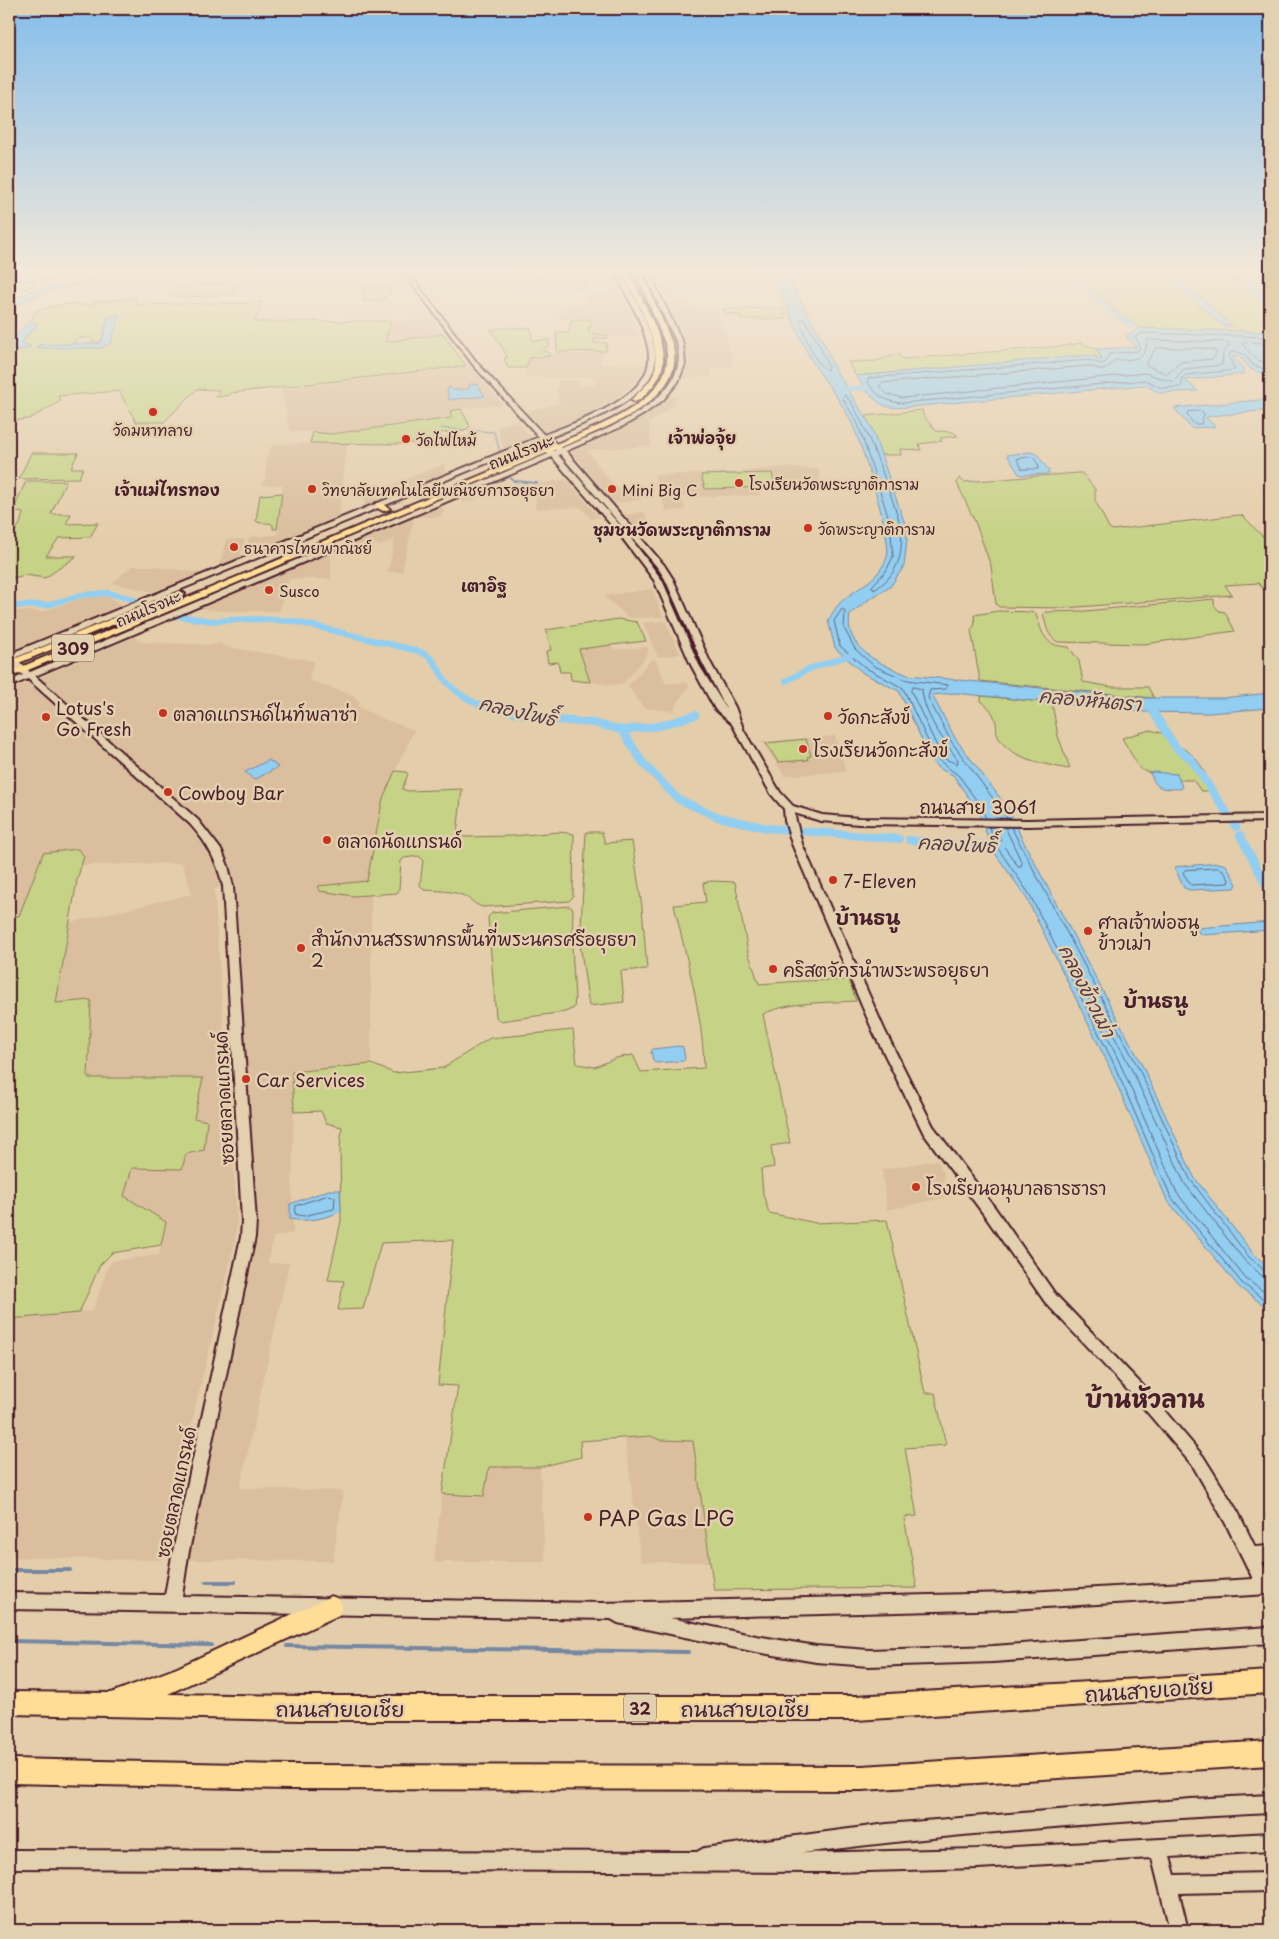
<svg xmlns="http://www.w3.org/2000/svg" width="1279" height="1939" font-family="'Playpen Sans','Playpen Sans Thai',sans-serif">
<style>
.built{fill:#dabe9d}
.green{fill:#c6d286;stroke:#887858;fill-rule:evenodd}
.water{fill:#91cef1;stroke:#7588a2}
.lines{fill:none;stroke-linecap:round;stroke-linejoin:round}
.shore{stroke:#66657a;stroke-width:1}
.stream-far2{stroke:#7588a2;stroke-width:1}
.stream-far1{stroke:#7588a2;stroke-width:2}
.stream{stroke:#7588a2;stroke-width:4}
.canal-far2{stroke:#91cef1;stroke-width:5}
.canal-far1{stroke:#91cef1;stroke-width:6}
.canal{stroke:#91cef1;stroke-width:8}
.secondary-casing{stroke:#4a1f2b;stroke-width:4}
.primary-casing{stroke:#4a1f2b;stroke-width:4}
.highway-casing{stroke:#4a1f2b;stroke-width:4}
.secondary{fill:#e3d0ae;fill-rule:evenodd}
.primary{fill:#fedd96;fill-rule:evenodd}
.highway{fill:#fedd96;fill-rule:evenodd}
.poi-dot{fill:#c8321e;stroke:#e3d0ae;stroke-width:2}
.labels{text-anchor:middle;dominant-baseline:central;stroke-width:5;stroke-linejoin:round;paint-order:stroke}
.far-poi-label{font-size:15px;fill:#4a1f2b;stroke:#e3d0ae;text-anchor:start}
.far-street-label{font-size:15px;fill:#4a1f2b;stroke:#e3d0ae}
.far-neighbourhood-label{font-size:16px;font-weight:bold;fill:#4a1f2b;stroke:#e3d0ae}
.shield{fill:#e3d0ae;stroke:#785452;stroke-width:1}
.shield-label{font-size:16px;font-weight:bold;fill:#4a1f2b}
.poi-label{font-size:18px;fill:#4a1f2b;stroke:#e3d0ae;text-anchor:start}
.street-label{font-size:18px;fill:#4a1f2b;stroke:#e3d0ae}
.water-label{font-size:19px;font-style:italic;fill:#553949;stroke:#e3d0ae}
.quarter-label{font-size:20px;font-weight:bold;fill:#4a1f2b;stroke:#e3d0ae}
.near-poi-label{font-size:21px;fill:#4a1f2b;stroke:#e3d0ae;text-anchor:start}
.near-street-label{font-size:21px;fill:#4a1f2b;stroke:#e3d0ae}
.near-quarter-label{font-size:24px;font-weight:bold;fill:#4a1f2b;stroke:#e3d0ae}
</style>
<rect width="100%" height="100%" fill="#e4cdaa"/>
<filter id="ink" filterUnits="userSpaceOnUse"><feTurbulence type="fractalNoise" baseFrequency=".02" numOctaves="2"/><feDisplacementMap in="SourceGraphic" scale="10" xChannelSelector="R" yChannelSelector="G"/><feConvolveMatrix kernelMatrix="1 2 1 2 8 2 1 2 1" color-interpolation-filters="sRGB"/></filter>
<g filter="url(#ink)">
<path class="built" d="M612 270 640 337 607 338 605 334 590 333 588 327H592L590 319H558L566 305 587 304 583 293H608L607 289H600V285L586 284 583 271Z
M674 271 679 281 669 282 677 300H665L652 272Z
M666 302H687L688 305 684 306 685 309 717 310 732 357V368L710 369 712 377 683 378 688 363 686 347Z
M434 320 443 334 384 342 391 321Z
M603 352 600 364 642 365 641 372 634 383 619 397 591 413 546 432 525 412 559 403 557 390 559 380H579L578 386H594L596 377H524L527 363 530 358 549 356 550 353Z
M471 367 503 405 451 410 453 418 331 434 290 431 281 389Z
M669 396 676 397 674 405 648 424 651 426 649 428 652 446 587 450 605 475 625 495H638L640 500 615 503 571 452 636 421Z
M517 421 531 437 504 449 497 426Z
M322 443 347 444 339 517 246 554 249 537 277 535 283 485H262L265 479 267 455 272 445Z
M444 464 445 473 364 507V496Z
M778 467 819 469 821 490H759L760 495 682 497 685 510 666 511 654 475 738 472Z
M566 479 599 517 590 519 581 507 535 509 537 484Z
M492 483 498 491 477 498V500L462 503 460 497Z
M439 505 445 510 440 517H414L402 572H388L395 539 379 546 370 541 343 552 337 549Z
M644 512 651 527 636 530 625 515Z
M245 539 240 557 219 566 226 540Z
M331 551V579H289L279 611H224L196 608Z
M132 566H151L201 573 154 592 112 583Z
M652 589 663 617 629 618 604 596Z
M100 596 110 597 122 605 9 652V610L41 612 85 597Z
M665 621 680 654 658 657 643 623Z
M134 637 141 642 212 645 219 643 227 647 314 661 309 678 311 681 350 694 361 703 357 706 378 717 414 730 383 798 367 881 354 896 371 895V1064L292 1072 294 1112 292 1197 293 1233 273 1237 268 1263H289L240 1488 343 1491 333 1561 188 1560 254 1239 255 1216 236 883 214 889 237 1218 235 1241 159 1560 9 1557V1319L93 1311 108 1267 113 1261 159 1255 166 1222 124 1196 132 1168 182 1169 186 1154 207 1121 194 1118 203 1078H88L91 1000 56 1003 69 923 192 894 182 863 82 865 84 856 19 916H9V691Z
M612 646 614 650 648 647V652L641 663 622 684 610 685 590 682 579 649Z
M655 659 666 684 687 682 689 687 677 702 674 711 644 708 628 686 651 660Z
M835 736 846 771 785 776 762 742Z
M937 1160 945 1176 943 1179 952 1196 887 1210 882 1170Z
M651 1436 660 1440 693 1441 710 1562H641L625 1438Z
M488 1467H540L545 1562H434L442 1494 484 1496Z"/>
<path class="green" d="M525 270H591L583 271 586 285 585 289 571 288 566 280 550 281 546 277H532L531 281H526Z
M1077 270H1270V332L1141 328 1120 315 1073 272H1079Z
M34 281V285L9 296V282Z
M237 283 238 286 234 295 184 297 169 295 174 287Z
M387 286 391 292 382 301H363V288Z
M137 298 136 305 262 302 255 322 391 321 385 342 443 334 466 366 231 393 230 395 216 397 219 390 197 389 164 422H136L119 391 58 396 61 401 29 419 9 421V350H20L23 344 21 343 37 325V323L30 322 36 311 59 305 78 303 76 305H91L93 304 91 302ZM116 315 120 316 100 348 40 345 73 344 77 338H91L94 341 92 344 102 341 108 318Z
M783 308 787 319H741L740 315 724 314 723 309Z
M590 319 592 327H588L590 333 608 336 607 338 594 339V343H607L606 351 557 352 556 332H569L571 320Z
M502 328H531L532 341 549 340V346L544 348 543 351 550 353 549 356 530 358 526 368H508L504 358 508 357 491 330Z
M1081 343 1097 349 1102 360 1094 356 856 376 848 362 875 361 898 354 903 359 1064 346Z
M461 409 470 426 465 431 441 433 438 442 394 444 310 443 313 432 331 434 452 418 450 411Z
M922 410 923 415 936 431 953 432 958 436 940 438 942 441 919 444 921 450 900 449 901 455H881L866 416Z
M31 453H78L71 468H83L79 478 19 479Z
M772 473 775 487 705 489 701 475Z
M1078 473H1082L1095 489V500L1109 528 1113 530 1239 515 1243 516 1270 544V590L1265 591 1258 583 1225 585 1232 595 1065 608 999 607 996 604 991 566 976 524 957 483 959 478 964 482Z
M26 481H66L51 514H71L66 524 98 523 90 537 59 538 46 556H77L45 578 25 575 9 579V531H15L20 524 23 513 13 511Z
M282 493 277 529H273V525C268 521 261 525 256 521L260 495Z
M1214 599V605L1219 611 1225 612 1235 631 1144 644 1058 642C1047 637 1046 624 1043 614L1046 612 1085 611Z
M998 611 1034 612 1036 614C1043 635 1044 646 1069 647L1079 661 1083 682 1112 687H1148L1154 698 980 681 971 630 975 624 974 615Z
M618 619 637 622 646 641 579 649 590 682 571 680 570 672H560L558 662 548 663 546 651 551 650 546 630Z
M981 696 1052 703 1058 736 1070 768 1068 769C1046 764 1007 759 997 734 996 731 997 726 996 723 994 713 989 707 981 701Z
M1150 730 1166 734C1176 749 1179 744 1190 753 1201 762 1208 778 1212 791H1201L1193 780H1179L1177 774 1150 773 1140 769 1122 738Z
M806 739 811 756 807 757 808 760 778 762 766 743Z
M395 771 406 772 408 774 402 789 408 791 462 789 457 834 464 837 513 836 559 832 574 834 573 897 569 901 483 907C475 905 473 901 466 897 454 890 437 891 424 890L420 885 423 860 419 856 404 858 401 861 399 890 397 893 354 896 320 891 318 886 367 881 383 798Z
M586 832H602L605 843 632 841 642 907 647 969 621 971 624 1002 589 1006 580 944Z
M78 849 84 856 77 880 56 1003 91 1000 88 1078H203L194 1118 207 1121 204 1150 186 1154 182 1169 132 1168 124 1196 166 1222 161 1245 112 1253 100 1265 79 1313 9 1319V916H19L43 853Z
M711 881 735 882 748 952 759 984 801 981 849 980 856 1001C825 1003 792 1001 763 1014L790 1143 771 1146 774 1167 761 1169 763 1194 769 1213 816 1223 887 1220 925 1393H935L946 1445 905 1448 917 1516 904 1517 917 1588 714 1590 693 1441 660 1440 651 1436 580 1441 581 1457 540 1467H489L484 1496 442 1494 458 1386 438 1385 453 1240 381 1243 363 1309 338 1310 344 1281 328 1280 341 1221 340 1148 342 1127 326 1123 321 1111 294 1112 292 1072 371 1064 394 1073 443 1068 490 1038 573 1030 577 1064 595 1067 616 1058 633 1055 641 1072 704 1068C703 1015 686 957 674 905L706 902 703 883Z
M569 906 573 909 572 946 575 999 574 1008 565 1012 500 1021 496 1017 488 917 492 913Z"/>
<path class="water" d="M17 270H25L19 280 54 279 60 270H68L62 280 9 282Z
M97 270H112L108 277 105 278 52 290 9 307V300C21 296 33 290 46 287 63 284 88 286 97 270Z
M767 270H781L792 285 825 345 834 368 871 426 906 527 907 540 904 566 890 587 871 598 850 614C843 649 882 665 908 675L1142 698H1222L1270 693V708L1209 713 1144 712 955 693 932 695 955 738 1010 811 1021 837 1141 1063 1194 1177 1252 1252 1270 1269V1310L1239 1287 1167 1200 1108 1064 1026 897 992 849 979 813 953 775 938 768 932 761 899 691 863 673 835 648 828 620C832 615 835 608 839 604 855 588 879 581 887 557 893 541 862 445 853 426 843 402 825 383 812 361 795 333 787 298 767 270Z
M1159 270H1171L1232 326H1223Z
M1228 270H1237L1270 298V309L1241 282 1227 280 1236 278Z
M116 315 120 316 110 344 100 348H35L40 345 100 343 102 341 108 318Z
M30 322 37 323V325L21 343 31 346 27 349 9 350V343L27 323Z
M1141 328 1270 332V376L1250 369 1242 359 1236 356 1233 357 1244 370V374L1185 380 1198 391 1160 393 1145 385 930 405C888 409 882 414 856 376L1090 355 1102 360 1097 349 1136 347 1126 336Z
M470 384 478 385 485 396 449 400 447 390 449 389V387L454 390 469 389Z
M1270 399V410L1211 416 1206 418 1215 426 1214 427 1191 428 1174 408Z
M1030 452 1037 454 1049 471 1048 474 1022 475 1019 474 1007 455Z
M269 760 278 767 254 780 245 772Z
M1153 772 1177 774 1182 787 1181 789C1162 788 1158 792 1150 773Z
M1218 863 1226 865 1237 884 1235 888 1190 890 1184 888 1174 867Z
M1270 922V930L1203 935 1197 931 1198 928Z
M679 1046 683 1047 685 1059 683 1061 656 1063 653 1061 651 1051 653 1049Z
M329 1190H340L341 1211C326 1219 306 1222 290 1219V1204Z"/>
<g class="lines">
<path class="shore" d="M802 319 805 320 821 348 828 367 827 370C813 363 806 336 800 322Z
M1270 337 1142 333 1135 337 1140 345 1138 351 1109 354 1106 362 1102 364 1089 360 869 378 867 381C876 395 885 402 902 403L1145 380 1162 388 1180 387 1182 385V378L1186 375 1235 370 1229 357 1230 353 1235 351 1245 355 1253 365 1270 371
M1148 340 1228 342 1230 344 1223 353 1222 365 1184 369 1173 381 1166 380 1145 373 903 398 887 394 879 386 882 383 1088 366 1103 370 1109 367 1115 360C1124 360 1140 361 1145 351 1147 347 1146 344 1148 340Z
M1270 343 1244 342 1242 344 1257 360 1270 365
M1156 348H1202L1214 350 1216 353 1213 359 1181 362 1167 374 1146 365Z
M845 395C860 406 896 506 901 528 902 534 902 541 901 547 900 566 890 580 874 590L872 586 886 571 893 557 890 522 858 424 843 399Z
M1201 411 1204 413 1201 424H1194L1187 415 1188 412Z
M1029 457 1034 458 1039 466 1038 469H1022L1017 459Z
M913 687 922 689C924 716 943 739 958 760L957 764 945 759 941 755 911 691Z
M986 818 977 801 959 776 936 758 903 688 866 668 840 646 834 621 842 609 845 611 844 628 855 649 874 666 907 680 948 685 946 689 930 690 928 698 951 741 1008 819
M989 827 997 847 1030 895 1113 1062 1171 1197 1242 1283 1270 1304
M996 827 1002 844 1018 866H1021L1022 863 1005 827
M1011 827 1137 1065 1190 1179 1248 1256 1265 1271 1270 1272
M1218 868 1223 870 1229 880 1228 883 1191 885 1183 873 1185 870Z
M329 1195 335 1197 334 1209 303 1216 295 1214 296 1206Z
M1270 1278 1262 1276 1244 1260 1185 1184 1131 1068 1090 991 1087 990 1086 993 1118 1059 1177 1193 1246 1279 1270 1296"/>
<path class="stream-far2" d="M441 428 494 432 503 461"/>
<path class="stream-far1" d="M503 460 505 468
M506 474 514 481 537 483"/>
<path class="stream" d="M9 1570H70
M206 1582H235
M9 1641 211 1645
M287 1646 688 1652"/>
<path class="canal-far2" d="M119 276 148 274 166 270
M1072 276 1108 309 1132 326
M781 279 962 270
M840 389 865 388"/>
<path class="canal-far1" d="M9 606 48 605 81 595 108 593 129 598 177 616 213 621 254 619 293 621 418 651C438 659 434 666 446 681 455 692 472 703 485 706
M786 681 809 669 854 654"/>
<path class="canal" d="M480 705 545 719 593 723 622 730 659 726 695 715
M1149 705 1176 748 1191 759 1236 827
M622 730 643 763 678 799 718 817 767 828 899 839
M1240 835 1270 893
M909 840 948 844 1001 845"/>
<g class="secondary-casing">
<path id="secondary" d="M402 270H406L478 364 544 435C576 422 652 399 649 355 647 328 626 295 614 270H619C633 295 651 325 655 353 661 399 581 424 549 438L562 448C601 432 693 400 677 344 675 337 670 329 667 323 659 305 651 288 643 270H648L683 344 685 364 678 382 663 400 644 414 623 426 566 451 664 565 673 579 710 662 735 707 744 731 780 792 793 806 822 815 859 818 1027 820 1270 815V821L1027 826 859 824 821 821 794 813 802 844 885 1031 933 1126 995 1208 1055 1294 1146 1389 1203 1456 1238 1512 1255 1547 1270 1546V1562H1262L1270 1578V1594L1011 1609 670 1618 756 1636 816 1646 869 1650 993 1646 1270 1627V1643L993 1662 869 1666 816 1662 756 1652 618 1623 611 1619 9 1609V1593L165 1595 172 1556 241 1237 242 1221 223 886C217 861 208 844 190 824L28 679 9 687V681L23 675 10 662 11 660H17L30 672 548 454 544 450 546 449 556 451 543 440 12 659 9 660V654L539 437 474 366ZM560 454 658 568 665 579 702 662 727 710 699 665 662 580 626 532 558 455ZM552 457 620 535 654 580 691 665 715 709 732 724 771 794 784 809 785 821 792 844 873 1031 924 1134 985 1216 1045 1302 1136 1399 1193 1466 1226 1524 1253 1579 1011 1593 602 1603 182 1596 188 1556 255 1237 256 1221 233 886 228 866 222 851 198 820 35 676Z
M1270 1795V1813C1114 1821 957 1833 802 1853L978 1849 1270 1833V1851L1170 1857 1175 1875 1270 1873V1891L1179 1893 1188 1930H1170L1152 1858 978 1868 832 1872 9 1868V1850L697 1852 704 1848 887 1824 1191 1799Z"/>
</g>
<g class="primary-casing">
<path id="primary" d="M622 270H628C639 295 665 336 663 363 662 372 658 380 652 387 647 393 642 399 635 402L631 400C639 391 649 385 654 373 664 346 633 295 622 270Z
M635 270H641L672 343C688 393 621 421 585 437L9 678V672L580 434C615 419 680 392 665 343Z
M376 503H382L390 509 383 511 376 507Z
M180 591 185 594 183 596 9 667V661Z"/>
</g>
<g class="highway-casing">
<path id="highway" d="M331 1596 339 1599 342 1607 339 1615 168 1694 301 1696H856L1270 1671V1693L856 1720H301L9 1714V1692L111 1693 177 1668Z
M1270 1741V1765L862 1790 288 1789 9 1783V1759L288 1765 862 1766Z"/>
</g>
<use href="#secondary" class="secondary"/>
<use href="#primary" class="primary"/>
<use href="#highway" class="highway"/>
</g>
</g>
<linearGradient id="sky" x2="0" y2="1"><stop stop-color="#85beec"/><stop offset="0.5" stop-color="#f3e8d9"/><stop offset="1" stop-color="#f3e8d9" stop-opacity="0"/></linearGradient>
<rect width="1279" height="541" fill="url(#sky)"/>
<g class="poi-dot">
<circle cx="153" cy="412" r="5"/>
<circle cx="406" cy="439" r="5"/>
<circle cx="739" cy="483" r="5"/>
<circle cx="312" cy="489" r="5"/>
<circle cx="612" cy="489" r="5"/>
<circle cx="808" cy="528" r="5"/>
<circle cx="234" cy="547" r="5"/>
<circle cx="269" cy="590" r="5"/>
<circle cx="163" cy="713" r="5"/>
<circle cx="828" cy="716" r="5"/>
<circle cx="46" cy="717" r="5"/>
<circle cx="803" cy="749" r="5"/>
<circle cx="168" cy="792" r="5"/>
<circle cx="327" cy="840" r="5"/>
<circle cx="833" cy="880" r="5"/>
<circle cx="1088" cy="931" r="5"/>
<circle cx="301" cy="948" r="5"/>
<circle cx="773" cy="969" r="5"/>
<circle cx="246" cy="1079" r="5"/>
<circle cx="916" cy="1187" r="5"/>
<circle cx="588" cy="1517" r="5"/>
</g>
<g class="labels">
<g class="far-poi-label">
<text x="153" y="429" text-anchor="middle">วัดมหาทลาย</text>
<text x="416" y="439">วัดไฟไหม้</text>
<text x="749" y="483">โรงเรียนวัดพระญาติการาม</text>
<text x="322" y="489">วิทยาลัยเทคโนโลยีพณิชยการอยุธยา</text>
<text x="622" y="489">Mini Big C</text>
<text x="818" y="528">วัดพระญาติการาม</text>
<text x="244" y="547">ธนาคารไทยพาณิชย์</text>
<text x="279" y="590">Susco</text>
</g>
<g class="far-street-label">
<text transform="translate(521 451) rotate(-22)">ถนนโรจนะ</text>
<text transform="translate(148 608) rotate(-23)">ถนนโรจนะ</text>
</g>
<g class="far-neighbourhood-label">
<text x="702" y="437">เจ้าพ่อจุ้ย</text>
<text x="167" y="489">เจ้าแม่ไทรทอง</text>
<text x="682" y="529">ชุมชนวัดพระญาติการาม</text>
<text x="484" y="585">เตาอิฐ</text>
</g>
<g class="shield">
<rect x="52" y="634.5" width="42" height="27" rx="4"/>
<rect x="624" y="1694.5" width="32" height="27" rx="4"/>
</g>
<g class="shield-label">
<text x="73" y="648">309</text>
<text x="640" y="1708">32</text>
</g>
<g class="poi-label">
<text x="56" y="707">Lotus's<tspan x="56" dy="21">Go Fresh</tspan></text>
<text x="173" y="713">ตลาดแกรนด์ไนท์พลาซ่า</text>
<text x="838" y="716">วัดกะสังข์</text>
<text x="813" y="749">โรงเรียนวัดกะสังข์</text>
<text x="178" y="792">Cowboy Bar</text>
<text x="337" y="840">ตลาดนัดแกรนด์</text>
<text x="843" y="880">7-Eleven</text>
<text x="1098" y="921">ศาลเจ้าพ่อธนู<tspan x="1098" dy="21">ข้าวเม่า</tspan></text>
<text x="311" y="938">สำนักงานสรรพากรพื้นที่พระนครศรีอยุธยา<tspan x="311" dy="21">2</tspan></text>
<text x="783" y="969">คริสตจักรนำพระพรอยุธยา</text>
<text x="256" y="1079">Car Services</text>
<text x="926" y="1187">โรงเรียนอนุบาลธารธารา</text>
</g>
<g class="street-label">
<text x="978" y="806">ถนนสาย 3061</text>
<text transform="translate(223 1098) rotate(-93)">ซอยตลาดแกรนด์</text>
<text transform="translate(175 1492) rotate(-78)">ซอยตลาดแกรนด์</text>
</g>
<g class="water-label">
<text transform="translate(1090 699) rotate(5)">คลองหันตรา</text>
<text transform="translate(518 710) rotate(13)">คลองโพธิ์</text>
<text transform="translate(957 843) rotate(3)">คลองโพธิ์</text>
<text transform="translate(1088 990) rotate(63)">คลองข้าวเม่า</text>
</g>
<g class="quarter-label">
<text x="868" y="917">บ้านธนู</text>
<text x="1156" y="1000">บ้านธนู</text>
</g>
<g class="near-poi-label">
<text x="598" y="1517">PAP Gas LPG</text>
</g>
<g class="near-street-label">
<text transform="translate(1149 1689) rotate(-4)">ถนนสายเอเชีย</text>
<text x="340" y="1708">ถนนสายเอเชีย</text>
<text x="745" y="1708">ถนนสายเอเชีย</text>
</g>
<g class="near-quarter-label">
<text x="1145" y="1398">บ้านหัวลาน</text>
</g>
</g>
<rect width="1279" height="1939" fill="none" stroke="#e3d0ae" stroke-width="30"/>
<rect x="15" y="15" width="1249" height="1909" fill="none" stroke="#4a1f2b" stroke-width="2" filter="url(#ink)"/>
</svg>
